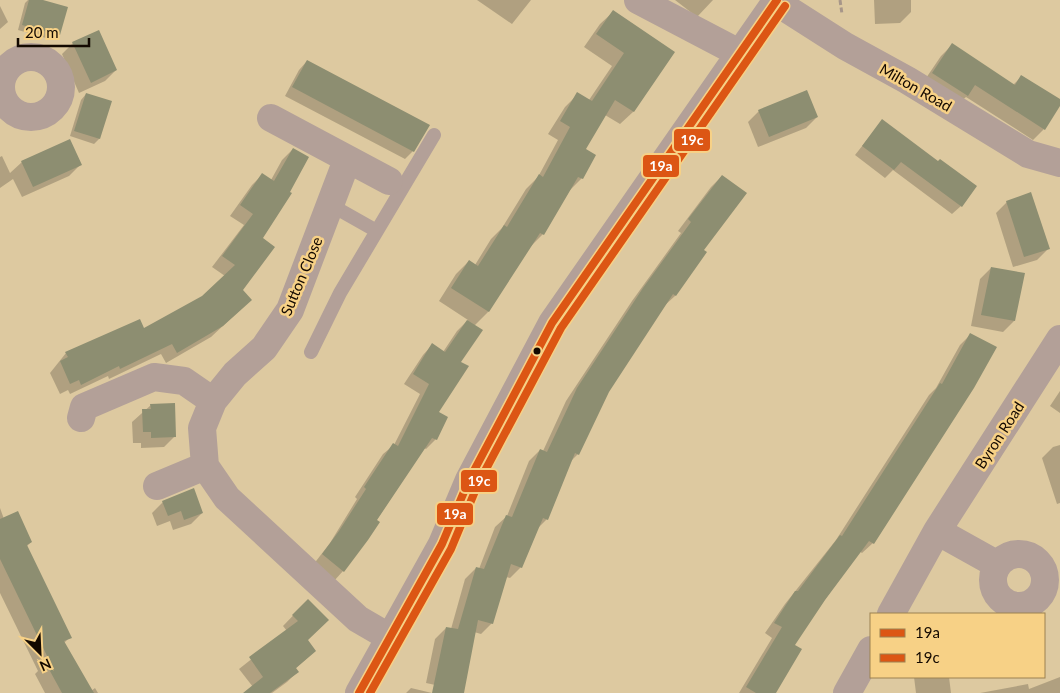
<svg xmlns="http://www.w3.org/2000/svg" width="1060" height="693" font-family="Lato,sans-serif">
<style>
.shadow{fill:#0003}
.building{fill:#8d8e71}
.lines{fill:none;stroke-linecap:round;stroke-linejoin:round}
.path{stroke:#a79689;stroke-width:3;stroke-dasharray:5 2.5;stroke-linecap:butt}
.service{stroke:#b3a098;stroke-width:14}
.minor{stroke:#b3a098;stroke-width:28}
.bus-1-casing{stroke:#f7d186;stroke-width:11}
.bus-2-casing{stroke:#f7d186;stroke-width:11}
.bus-1{stroke:#dc5614;stroke-width:8}
.bus-2{stroke:#dc5614;stroke-width:8}
.bus-dot{fill:#130900;stroke:#f7d186;stroke-width:2}
.labels{text-anchor:middle;dominant-baseline:central;stroke-width:5;stroke-linejoin:round;paint-order:stroke}
.street-label{font-size:15px;fill:#130900;stroke:#f7d186}
.line-badge{stroke:#f7d186;stroke-width:2}
.badge-label{font-size:14px;text-anchor:middle;font-weight:bold;fill:#fff}
</style>
<rect width="100%" height="100%" fill="#ddc9a0"/>
<path class="shadow" d="M28 0H38L59 34 53 40 18 30 25 3Z
M477 0H531L512 24Z
M675 0H713L697 17Z
M874 0H911V12L900 23 875 24Z
M0 6 8 22 0 29Z
M613 12 673 52 633 112 620 124 605 115 584 150 582 178 569 191 543 234 530 247 488 312 474 326 438 413 436 439 426 449 424 448 343 571 334 581 313 565 330 543 357 499 355 497 383 454 394 445 420 394 404 384 423 355 432 345 443 352 457 331 468 320 439 301 456 274 469 261 475 265 491 239 502 228 526 189 538 177 558 140 548 134 565 107 578 94 589 100 612 66 584 47 600 24Z
M73 43 116 70 105 81 79 93 62 54Z
M952 45 1013 85 1022 76 1060 101 1044 129 1033 140 966 97 956 106 922 84 941 56Z
M307 61 413 151 405 159 285 96 299 70Z
M86 94 111 102 99 139 94 144 70 136 81 100Z
M759 111 817 117 806 128 758 147 748 122Z
M882 121 938 163 961 206 952 214 893 170 885 178 855 155Z
M293 149 241 290 240 310 211 337 166 363 161 354 109 379 108 376 70 394 68 390 60 394 50 373 66 353 144 330 202 297 225 276 212 267 244 225 230 216 252 185 262 175 271 180 282 160Z
M2 156 10 173 22 162 80 165 69 176 22 197 13 179 0 188V157Z
M722 176 702 251 705 253 675 296 664 306 608 392 578 454 570 462 547 519 537 529 521 567 510 578 506 577 492 623 481 634 474 632 454 689 426 683 435 639 446 628 451 629 465 579 476 568 479 569 495 527 507 516 529 461 540 450 543 451 566 401 632 301 681 233 678 231 711 187Z
M1007 202 1048 249 1037 260 1013 267 996 213Z
M991 268 1014 321 1003 332 971 326 980 279Z
M971 334 873 543 862 553 859 551 793 645 775 693H739L772 638 765 633 785 604 836 540 929 395 936 388 960 345Z
M1060 391V413L1050 406Z
M151 405 175 436 164 447 141 448V443H133L132 422Z
M1060 445V503L1057 504 1042 458 1053 447Z
M163 502 202 513 191 524 173 530 170 521 157 526 152 513Z
M0 508 4 519 31 542 26 547 70 637 64 643 91 691 95 688 98 693H45L35 674 38 671 0 593Z
M308 600 306 640 315 651 295 669 297 672 287 682 272 693H245L253 687 239 669 287 631 283 626Z
M914 677H949L951 693H916Z
M1060 677V693H980L1028 684 1029 689Z
M411 688 432 693H406Z"/>
<path class="building" d="M29 0H43L68 7 60 35 22 25Z
M613 10 675 52 634 112 615 100 586 149 596 155 583 179 578 177 544 235 540 233 489 312 451 288 469 260 478 266 504 225 507 227 539 174 543 177 570 127 560 121 577 92 592 101 624 53 596 34Z
M99 30 117 70 91 83 72 42Z
M952 43 1015 85 1021 75 1060 99V106L1045 130 975 85 968 96 932 73Z
M307 60 430 125 414 152 292 87Z
M807 90 818 117 769 137 758 110Z
M86 93 112 101 100 139 74 131Z
M882 119 938 161 940 159 977 186 962 207 901 162 894 170 862 146Z
M70 139 82 165 33 187 21 161Z
M293 148 309 157 290 192 292 193 263 238 275 247 243 290 252 300 223 326 177 353 172 344 120 369 119 366 81 385 79 380 70 384 60 361 68 357 65 352 140 319 144 328 202 296 235 265 222 256 253 214 240 205 262 173 274 181Z
M722 175 747 193 704 250 707 252 676 296 673 294 609 392 579 455 575 453 548 520 543 518 522 568 511 564 493 624 478 620 464 693H432L446 627 458 629 476 567 484 569 506 515 512 517 540 449 547 452 577 388 643 288 691 222 688 219Z
M1031 192 1050 249 1024 257 1006 201Z
M991 267 1025 273 1015 321 981 315Z
M467 320 483 330 461 362 469 366 439 412 448 417 437 440 432 438 377 520 380 522 368 540 344 572 322 554 339 531 366 489 364 487 393 443 398 446 429 384 413 374 432 343 445 352Z
M970 333 997 347 974 388 874 544 869 541 825 600 795 645 802 649 776 693H756L746 687 782 627 774 623 795 591H798L840 535 842 536 940 383 942 384Z
M175 403 176 437 151 438V432H143L142 409H151L150 404Z
M194 488 203 513 184 520 181 511 168 516 162 501Z
M18 511 32 542 27 545 72 638 64 641 94 693H62L45 662 49 660 0 559V519Z
M308 599 329 620 308 640 316 651 296 668 299 672 270 693H243L263 677 249 657 298 621 292 615Z"/>
<g class="lines">
<path class="path" d="M840 0 842 14"/>
<path class="service" d="M329 204 375 230
M311 352 340 293 434 135"/>
<path class="minor" d="M638 0 739 53
M776 2 845 46 907 80 1028 154 1060 163
M1 87a30 30 0 1 1 60 0a30 30 0 1 1-60 0Z
M271 118 389 181
M347 160 290 310 264 348 235 374 213 401 202 428 205 466 227 498 358 619 389 637
M81 418 84 407 154 377 184 381 213 401
M157 486 205 466
M937 531 998 565
M993 580a26 26 0 1 1 52 0a26 26 0 1 1-52 0Z
M891 614 937 531 1060 339
M359 693 442 544 469 480 552 323 777 0
M847 693 871 650"/>
<g class="bus-1-casing">
<path id="bus-1" d="M359 693 442 544 469 480 552 323 777 0"/>
</g>
<g class="bus-2-casing">
<path id="bus-2" d="M370 693 451 549 478 484 561 328 785 6"/>
</g>
<use href="#bus-1" class="bus-1"/>
<use href="#bus-2" class="bus-2"/>
</g>
<circle class="bus-dot" cx="537" cy="351" r="4.5"/>
<g class="labels">
<g class="street-label">
<text transform="translate(916 87) rotate(30)">Milton Road</text>
<text transform="translate(301 276) rotate(-67)">Sutton Close</text>
<text transform="translate(999 435) rotate(-57)">Byron Road</text>
</g>
</g>
<g class="line-badge">
<rect x="673" y="128" width="38" height="24" rx="5" fill="#dc5614"/>
<rect x="642" y="154" width="38" height="24" rx="5" fill="#dc5614"/>
<rect x="460" y="469" width="38" height="24" rx="5" fill="#dc5614"/>
<rect x="436" y="502" width="38" height="24" rx="5" fill="#dc5614"/>
</g>
<g class="badge-label">
<text x="692" y="145">19c</text>
<text x="661" y="171">19a</text>
<text x="479" y="486">19c</text>
<text x="455" y="519">19a</text>
</g>
<rect x="870" y="613" width="175" height="65" fill="#f7d186" stroke="#9c8150"/>
<rect x="880" y="629" width="25" height="8" fill="#dc5614" stroke="#9c8150"/>
<text x="915" y="638" font-size="15" fill="#130900">19a</text>
<rect x="880" y="654" width="25" height="8" fill="#dc5614" stroke="#9c8150"/>
<text x="915" y="663" font-size="15" fill="#130900">19c</text>
<g transform="translate(40 653) rotate(156)" stroke="#f7d186" stroke-width="4" paint-order="stroke">
<path d="M0-4L9 19L0 12L-9 19Z" fill="#130900"/>
<text y="-8" font-size="14" font-weight="bold" text-anchor="middle" fill="#130900">N</text>
</g>
<path d="M18 38v8h71v-8" fill="none" stroke="#130900" stroke-width="2.5"/>
<text x="25" y="38" font-size="15" fill="#130900" stroke="#f7d186" stroke-width="4" paint-order="stroke">20 m</text>
</svg>
